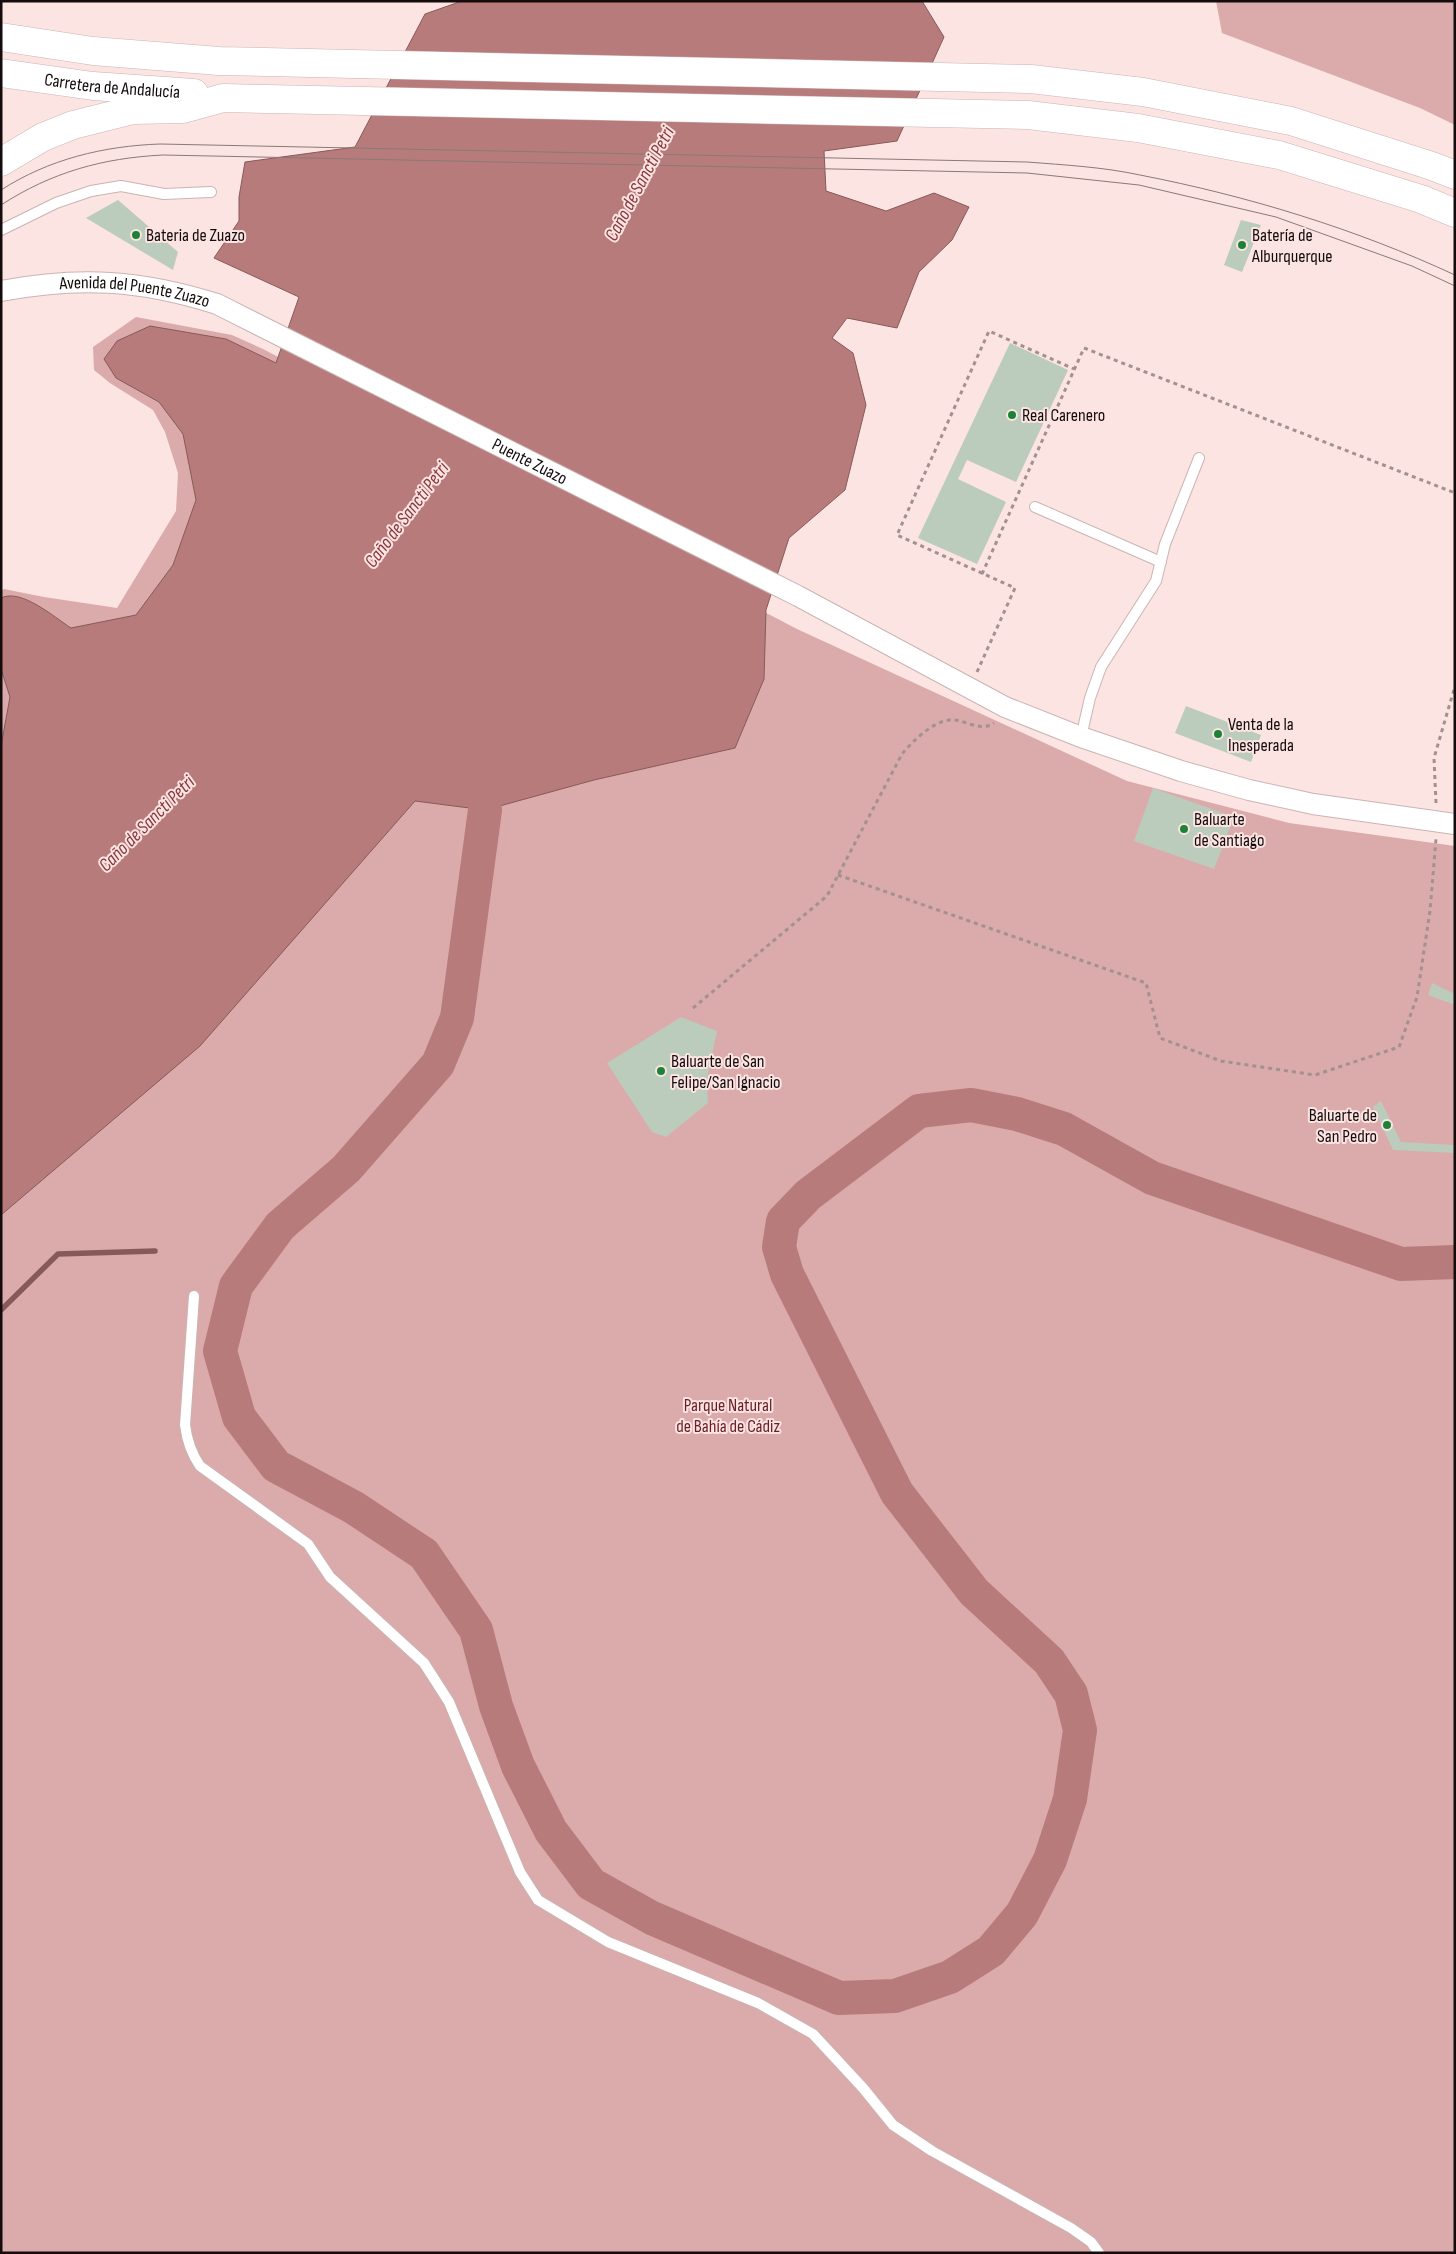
<svg xmlns="http://www.w3.org/2000/svg" width="1456" height="2254" font-family="'Sofia Sans Condensed',sans-serif">
<style>
.green{fill:#dbaaaa}
.water{fill:#b87b7b;stroke:#875a5a}
.lines{fill:none;stroke-linecap:round;stroke-linejoin:round}
.stream{stroke:#875a5a;stroke-width:5.5}
.river{stroke:#b87b7b;stroke-width:34}
.building{fill:#bbcbbc}
.lane-casing{stroke:#cab4b3;stroke-width:12}
.street-casing{stroke:#cab4b3;stroke-width:22}
.highway-casing{stroke:#cab4b3;stroke-width:29}
.path{stroke:#a39190;stroke-width:3;stroke-dasharray:4 4;stroke-linecap:butt}
.lane{stroke:#fff;stroke-width:10}
.street{stroke:#fff;stroke-width:20}
.highway{stroke:#fff;stroke-width:28}
.tram{stroke:#897978;stroke-width:1}
.poi-dot{fill:#1e8236;stroke:#fce4e3;stroke-width:2}
.labels{text-anchor:middle;dominant-baseline:central;stroke-width:4;stroke-linejoin:round;paint-order:stroke}
.street-label{font-size:18px;fill:#140c0c;stroke:#fce4e3}
.poi-label{font-size:18px;fill:#140c0c;stroke:#fce4e3;text-anchor:start}
.park-label{font-size:18px;fill:#6a1e25;stroke:#fce4e3}
.water-label{font-size:19px;font-style:italic;fill:#86383c;stroke:#fce4e3}
</style>
<rect width="100%" height="100%" fill="#fce4e3"/>
<path class="green" d="M1216 1H1455V125L1420 108 1222 33Z
M136 317 232 335 263 349 797 629 1127 781 1289 823 1455 846V2253H1V591L4 589 44 597 117 608 176 511 178 473 165 432 153 410 110 383 94 370 93 347Z"/>
<path class="water" d="M462 1H922L944 37 897 141 824 151 826 191 886 211 934 193 969 207 952 240 919 272 897 328 847 318 832 338 853 353 866 405 845 490 789 538 766 610 764 679 735 748 594 780 485 810 415 801 200 1046 1 1215V746L10 697 1 669V598C21 588 54 617 71 628L136 615 173 565 196 500 183 434 159 402 116 378 104 359 117 341 150 326 226 339 276 363 299 297 214 258 239 221V197L245 162 355 147 425 14Z"/>
<g class="lines">
<path class="stream" d="M1 1310 58 1254 155 1251"/>
<path class="river" d="M485 810 457 1018 438 1064 346 1169 280 1226 236 1286 220 1351 239 1417 276 1466 353 1507 424 1554 476 1630 496 1706 518 1766 551 1831 591 1884 652 1918 839 1998 895 1996 950 1977 991 1951 1022 1914 1050 1860 1070 1799 1080 1730 1071 1694 1049 1661 974 1592 897 1493 787 1274 779 1247 783 1221 808 1195 919 1111 971 1105 1017 1114 1064 1129 1152 1178 1401 1264 1455 1262"/>
</g>
<path class="building" d="M118 200 178 252 173 270 86 218Z
M1241 220 1261 225 1242 272 1224 265Z
M1010 343 1068 370 1016 482 967 460 958 479 1006 502 977 564 918 538Z
M1186 706 1261 735 1251 762 1175 733Z
M1153 788 1234 817 1214 869 1134 841Z
M1432 983 1455 994V1005L1428 995Z
M681 1017 717 1031 707 1079 708 1103 666 1137 652 1132 607 1063Z
M1381 1101 1401 1142 1455 1145V1153L1393 1150 1373 1107Z"/>
<g class="lines">
<g class="lane-casing">
<path id="lane" d="M1 230 56 203 91 191 121 186 164 194 211 192
M1035 507 1161 562
M1081 737 1090 698 1101 667 1156 581 1165 544 1199 458
M194 1296 185 1425C187 1441 191 1453 200 1466L308 1544 330 1577 424 1663 449 1702 520 1872 538 1900 608 1942 758 2003 813 2034 863 2088 893 2125 932 2151 1071 2228 1091 2242 1099 2253"/>
</g>
<g class="street-casing">
<g id="street">
<path id="s1" d="M1 291C80 276 141 280 217 304L798 596 1005 707 1081 737 1181 771 1249 790 1313 804 1455 824"/>
</g>
</g>
<g class="highway-casing">
<g id="highway">
<path d="M1 37 93 51 219 61 1031 79 1143 92 1291 121 1432 166 1455 175"/>
<path id="s2" d="M1 73 93 86 194 93"/>
<path d="M1 162 43 137 73 125 133 110 183 109 223 98 1028 115 1138 128 1279 155 1421 199 1455 213"/>
</g>
</g>
<path class="path" d="M982 574 1084 348 1455 493
M977 672 1015 588 897 535 989 331 1074 369
M1436 803 1434 758 1455 686
M838 875 1146 983 1160 1038 1221 1061 1315 1075 1399 1047 1417 997 1430 911 1436 839
M693 1008 827 896 902 754C912 742 932 722 949 720 964 718 979 733 994 723"/>
<use href="#lane" class="lane"/>
<use href="#street" class="street"/>
<use href="#highway" class="highway"/>
<path class="tram" d="M1 190C49 159 104 146 160 144L1027 162C1065 165 1103 167 1140 175 1248 196 1356 229 1455 275
M1 205C52 172 103 158 163 155L1027 173 1139 185 1276 217 1412 266 1455 286"/>
</g>
<g class="poi-dot">
<circle cx="136" cy="235" r="5"/>
<circle cx="1242" cy="245" r="5"/>
<circle cx="1012" cy="415" r="5"/>
<circle cx="1218" cy="734" r="5"/>
<circle cx="1184" cy="829" r="5"/>
<circle cx="661" cy="1071" r="5"/>
<circle cx="1387" cy="1125" r="5"/>
</g>
<g class="labels">
<g class="street-label">
<text stroke="none"><textPath href="#s2" startOffset="112">Carretera de Andalucía</textPath></text>
<text stroke="none"><textPath href="#s1" startOffset="135">Avenida del Puente Zuazo</textPath></text>
<text stroke="none"><textPath href="#s1" startOffset="569">Puente Zuazo</textPath></text>
</g>
<g class="poi-label">
<text x="146" y="235">Bateria de Zuazo</text>
<text x="1252" y="235">Batería de<tspan x="1252" dy="21">Alburquerque</tspan></text>
<text x="1022" y="415">Real Carenero</text>
<text x="1228" y="724">Venta de la<tspan x="1228" dy="21">Inesperada</tspan></text>
<text x="1194" y="819">Baluarte<tspan x="1194" dy="21">de Santiago</tspan></text>
<text x="671" y="1061">Baluarte de San<tspan x="671" dy="21">Felipe/San Ignacio</tspan></text>
<text x="1377" y="1115" text-anchor="end">Baluarte de<tspan x="1377" dy="21">San Pedro</tspan></text>
</g>
<g class="park-label">
<text x="728" y="1405">Parque Natural<tspan x="728" dy="21">de Bahía de Cádiz</tspan></text>
</g>
<g class="water-label">
<text transform="translate(640 184) rotate(-62)">Caño de Sancti Petri</text>
<text transform="translate(407 515) rotate(-53)">Caño de Sancti Petri</text>
<text transform="translate(147 824) rotate(-45)">Caño de Sancti Petri</text>
</g>
</g>
<rect width="1456" height="2254" fill="none" stroke="#140c0c" stroke-width="5"/>
</svg>
